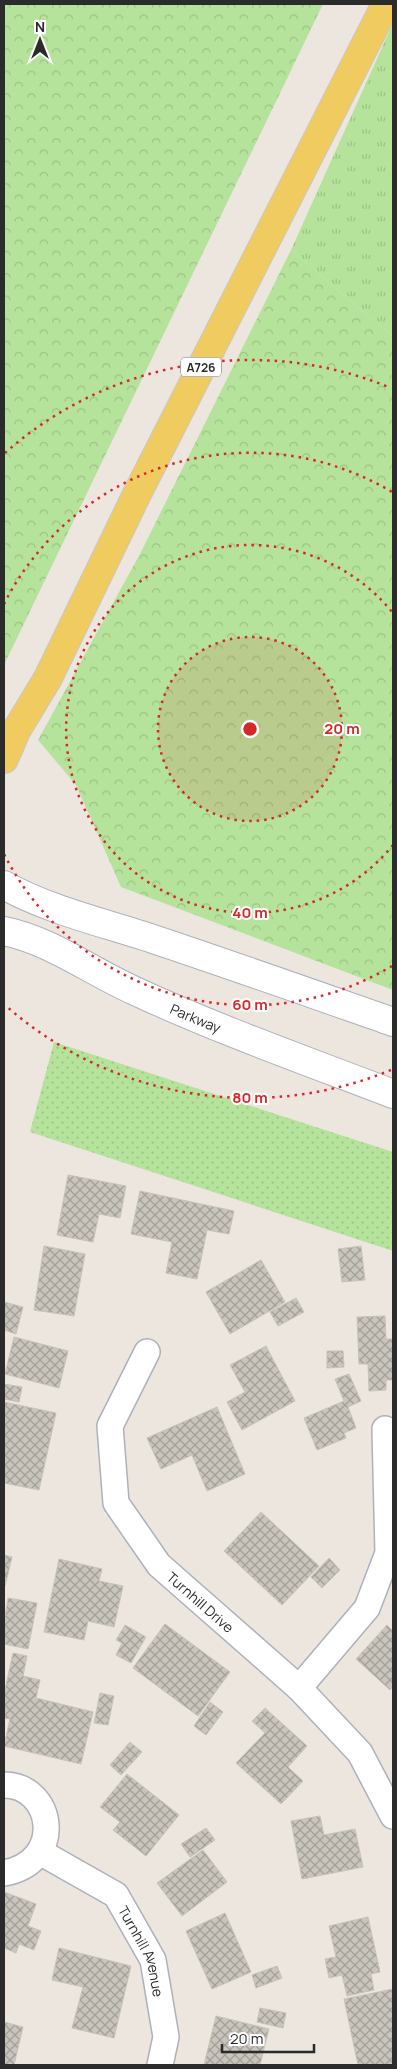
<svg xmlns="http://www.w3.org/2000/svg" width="397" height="2069" font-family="Manrope,sans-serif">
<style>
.grass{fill:url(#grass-tufts)}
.forest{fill:url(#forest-crowns)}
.park{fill:url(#park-dots)}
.building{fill:url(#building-cross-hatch);stroke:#c9c2b7}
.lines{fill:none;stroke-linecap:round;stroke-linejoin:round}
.minor-casing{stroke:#aeb1bb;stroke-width:28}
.tertiary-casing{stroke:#aeb1bb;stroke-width:30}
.primary-casing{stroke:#c8c8c8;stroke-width:30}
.minor{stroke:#fff;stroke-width:25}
.tertiary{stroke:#fff;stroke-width:28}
.primary{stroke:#f0cb60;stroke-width:28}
.ring{fill:none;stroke:#d62828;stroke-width:2.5;stroke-dasharray:2.5 5}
.labels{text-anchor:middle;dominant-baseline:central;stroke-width:4;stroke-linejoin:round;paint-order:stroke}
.shield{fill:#fff;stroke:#6b6b6b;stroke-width:1}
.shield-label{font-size:12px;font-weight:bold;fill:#2b2b2b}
.street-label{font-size:14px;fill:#2b2b2b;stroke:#fff}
.centre{fill:#d62828;stroke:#fff;stroke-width:2.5}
.ring-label{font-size:15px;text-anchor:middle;font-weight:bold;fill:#d62828;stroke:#fff;stroke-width:4;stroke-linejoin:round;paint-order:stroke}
</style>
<defs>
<pattern id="grass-tufts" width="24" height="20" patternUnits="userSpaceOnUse" patternTransform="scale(1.25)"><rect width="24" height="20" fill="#b5e39b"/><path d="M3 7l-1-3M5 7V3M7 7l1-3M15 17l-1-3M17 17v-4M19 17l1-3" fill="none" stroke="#9cc386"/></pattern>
<pattern id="forest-crowns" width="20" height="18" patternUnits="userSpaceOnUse" patternTransform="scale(1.25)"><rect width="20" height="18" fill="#b5e39b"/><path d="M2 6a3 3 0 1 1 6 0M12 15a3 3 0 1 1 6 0" fill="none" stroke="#9cc386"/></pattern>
<pattern id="park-dots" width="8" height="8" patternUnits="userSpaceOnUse" patternTransform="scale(1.25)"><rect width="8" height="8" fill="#b5e39b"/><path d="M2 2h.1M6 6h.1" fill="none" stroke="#9cc386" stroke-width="1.8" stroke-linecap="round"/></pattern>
<pattern id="building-cross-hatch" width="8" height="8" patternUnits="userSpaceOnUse" patternTransform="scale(1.25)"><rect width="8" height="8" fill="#c9c4bc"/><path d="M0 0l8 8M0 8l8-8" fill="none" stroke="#a39f99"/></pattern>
</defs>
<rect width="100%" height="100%" fill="#ede6de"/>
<path class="grass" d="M393 23V337L291 250Z"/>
<path class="forest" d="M4 4H323L4 665Z
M291 250 393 337V990L121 887 76 785 38 740 141 552Z"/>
<path class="park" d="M54 1042 393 1152V1251L30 1132Z"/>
<path class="building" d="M68 1175 126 1186 120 1218 99 1214 93 1242 57 1235Z
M140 1191 234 1211 229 1234 207 1230 197 1279 166 1273 172 1242 131 1234Z
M44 1246 85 1254 74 1316 34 1310Z
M361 1246 365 1280 342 1282 338 1249Z
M261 1260 285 1302 230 1334 206 1292Z
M296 1298 304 1312 278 1326 270 1312Z
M4 1302 23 1307 16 1334 4 1330Z
M385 1316 386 1339H393V1380H386V1390L369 1391 368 1364H359L357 1317Z
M14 1337 68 1351 59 1388 5 1374Z
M266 1346 295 1401 242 1430 227 1402 245 1392 230 1365Z
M327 1351H343L344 1367 327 1368Z
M349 1374 361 1401 348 1407 356 1428 344 1433 346 1438 317 1450 304 1418 344 1401 335 1379Z
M4 1384 22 1387 19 1402 4 1399Z
M4 1402 56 1413 39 1490 4 1483Z
M217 1407 245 1474 207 1491 192 1455 161 1469 147 1438Z
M261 1512 319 1566 282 1605 224 1551Z
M4 1555 12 1557 5 1586H4Z
M329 1558 340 1570 322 1588 311 1577Z
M59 1559 102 1569 99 1581 123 1586 114 1627 88 1621 84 1640 44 1632Z
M8 1598 37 1603 28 1649 4 1644V1623Z
M165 1624 230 1672 198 1716 133 1668Z
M125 1625 146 1637 131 1663 116 1655 122 1643 116 1640Z
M387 1625 393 1631V1686L390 1690 356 1659Z
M13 1653 27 1656 23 1676 40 1680 36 1698 93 1712 81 1764 4 1746 10 1719 4 1718V1694Z
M100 1693 114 1696 108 1725 94 1723Z
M210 1702 223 1712 206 1735 194 1726Z
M265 1708 307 1746 288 1767 303 1781 281 1804 236 1763 265 1733 252 1721Z
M130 1742 142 1752 121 1775 110 1765Z
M127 1774 179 1815 146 1856 113 1830 120 1822 100 1807Z
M320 1816 324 1835 355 1829 363 1867 302 1879 291 1821Z
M206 1828 215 1840 190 1857 181 1844Z
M203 1850 227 1882 182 1916 157 1883Z
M4 1892 36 1904 28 1926 41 1931 34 1950 19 1944 16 1953 4 1948Z
M225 1913 251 1972 212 1989 186 1931Z
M368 1917 380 1972 371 1974 374 1990 347 1996 342 1975 329 1978 325 1959 336 1957 329 1926Z
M59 1948 131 1966 114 2038 72 2028 83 1987 52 1980Z
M277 1966 282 1978 256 1988 252 1975Z
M393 1989V2065H358L344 1999Z
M260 2008 286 2013 283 2028 257 2022Z
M216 2016 269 2029 260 2065H204Z
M4 2022 23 2027 14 2065H4Z"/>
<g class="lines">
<g class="minor-casing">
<g id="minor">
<path id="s1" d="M147 1352 110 1426 116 1503 159 1565 299 1688 360 1753 393 1816"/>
<path d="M299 1688 367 1608 388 1553 385 1429"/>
<path d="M4 1785C54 1785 66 1862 4 1873"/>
<path id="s2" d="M40 1852 116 1895 153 1960 166 2037 160 2065"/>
</g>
</g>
<g class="tertiary-casing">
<g id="tertiary">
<path d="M4 885C48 910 105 923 153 939 234 966 313 994 393 1022"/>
<path id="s3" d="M4 931C52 941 90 971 135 991 219 1030 307 1061 393 1094"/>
</g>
</g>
<g class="primary-casing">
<path id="primary" d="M4 759 16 731 48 678 136 496 386 4"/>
</g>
<use href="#minor" class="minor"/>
<use href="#tertiary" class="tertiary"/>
<use href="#primary" class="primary"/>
</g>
<circle cx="250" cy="729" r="92" fill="#d62828" fill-opacity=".12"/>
<g class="ring">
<circle cx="250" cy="729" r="92"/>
<path d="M393 845A184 184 0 1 1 393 613"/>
<path d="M392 966A276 276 0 0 1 4 854M4 604A276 276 0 0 1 392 492"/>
<path d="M391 1070A369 369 0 0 1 5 1005M5 453A369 369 0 0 1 391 388"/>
</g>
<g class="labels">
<rect class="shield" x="181" y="357.5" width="40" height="19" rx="4"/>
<g class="shield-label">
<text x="201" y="367">A726</text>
</g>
<g class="street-label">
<text stroke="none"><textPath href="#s3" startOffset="211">Parkway</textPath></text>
<text stroke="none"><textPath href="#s1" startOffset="291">Turnhill Drive</textPath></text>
<text stroke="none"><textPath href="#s2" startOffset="150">Turnhill Avenue</textPath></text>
</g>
</g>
<circle cx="250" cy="729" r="8" class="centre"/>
<g class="ring-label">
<text x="342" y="734">20 m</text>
<text x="250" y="918">40 m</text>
<text x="250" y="1010">60 m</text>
<text x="250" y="1103">80 m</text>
</g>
<rect width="397" height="2069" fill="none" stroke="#2b2b2b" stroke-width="10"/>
<g transform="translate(40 40)" stroke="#ffffff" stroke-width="4" paint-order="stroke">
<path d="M0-4L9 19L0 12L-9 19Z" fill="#2b2b2b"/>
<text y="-8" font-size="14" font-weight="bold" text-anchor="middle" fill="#2b2b2b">N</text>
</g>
<path d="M222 2044v8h92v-8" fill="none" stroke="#2b2b2b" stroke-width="2.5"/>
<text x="230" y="2044" font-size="15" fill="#2b2b2b" stroke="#ffffff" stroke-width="4" paint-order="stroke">20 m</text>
</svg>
